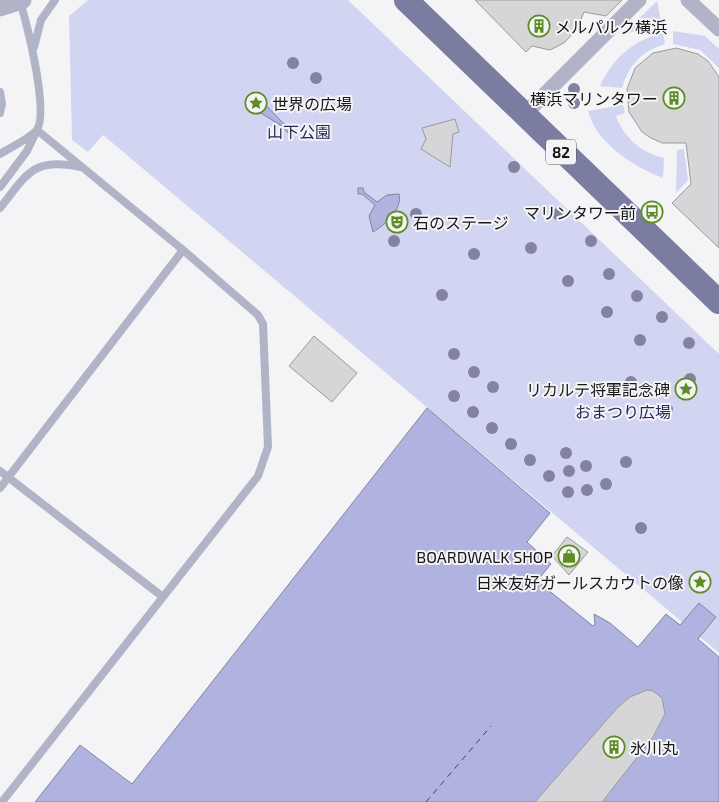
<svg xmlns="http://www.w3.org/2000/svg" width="719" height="802" font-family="'Exo 2','Noto Sans JP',sans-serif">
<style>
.green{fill:#d2d5f1}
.water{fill:#b0b3e0;stroke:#8284a4}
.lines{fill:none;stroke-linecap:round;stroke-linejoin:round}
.ferry{stroke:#404078;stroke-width:1;stroke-dasharray:6 5;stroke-linecap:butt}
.building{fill:#d6d6d9;stroke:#9b9b9e}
.service{stroke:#b1b3c7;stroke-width:8}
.minor{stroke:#b1b3c7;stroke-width:15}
.tertiary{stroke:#b1b3c7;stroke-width:19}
.primary{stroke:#7a7da0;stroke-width:24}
.tree{fill:#8382a0}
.labels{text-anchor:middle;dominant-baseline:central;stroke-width:4;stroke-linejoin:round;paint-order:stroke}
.shield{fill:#f4f4f7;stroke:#59595b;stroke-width:1}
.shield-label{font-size:15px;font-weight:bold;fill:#171718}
.poi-label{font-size:16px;fill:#171718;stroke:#f4f4f7;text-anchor:end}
.park-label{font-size:16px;fill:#262459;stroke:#f4f4f7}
</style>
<rect width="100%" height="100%" fill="#f4f4f7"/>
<path class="green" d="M88 0H348L719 354V653L103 135 88 152 72 140 69 16Z
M657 1 661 22 621 36Z
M673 31 705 36 719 49V68L700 50 673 44Z
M663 33 665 44C641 52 629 65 622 88L600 86C613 58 633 40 663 33Z
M623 105 625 113 616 116C625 139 641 152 664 158L663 178C634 167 596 143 588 111Z
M684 149 688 180 676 193 677 150Z"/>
<path class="water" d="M264 103 283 123 292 128V134L288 133 282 126 259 112 258 106Z
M358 188H363L364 192 377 202 387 195 399 194C403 209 385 225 373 232L369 216 375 205 362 194H358Z
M427 408 550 513 527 542 551 564 537 581 593 626 595 624 594 614 610 623 638 647 666 614 680 625 699 603 716 617 698 639 719 657V802H35L80 745 132 784Z"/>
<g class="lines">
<path class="ferry" d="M426 802 491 726"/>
</g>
<path class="building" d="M475 0H622L606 16 584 12 577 29 564 43 550 50 532 46 526 52Z
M676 48 698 54 708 61 719 77V248L672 203 691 184 686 143H662L651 138 642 132 629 112 627 89 635 68 653 53Z
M455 119 459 132 453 134 450 167 421 149 426 139 422 128Z
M314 336 357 373 332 402 289 366Z
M567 537 588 552 569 575 552 556Z
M647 690 653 691 662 698 665 714 653 737 602 802H535L618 707 630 697Z"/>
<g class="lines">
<path class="service" d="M34 47 41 20 55 0
M0 92 2 104 0 113
M0 154C11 147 27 140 36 131 50 116 27 22 20 2
M0 187 27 151 37 130 183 250 258 315 263 324 268 447 258 476 2 802
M0 208C28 173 33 157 81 167
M0 471 163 597
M0 488 183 250"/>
<path class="minor" d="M688 0 719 29
M523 116 639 0"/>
<path class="tertiary" d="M0 7 22 0"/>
<path class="primary" d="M406 0 719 302"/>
</g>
<g class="tree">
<circle cx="293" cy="63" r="6"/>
<circle cx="316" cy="78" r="6"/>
<circle cx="574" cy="89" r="6"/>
<circle cx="574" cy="103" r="6"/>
<circle cx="514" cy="167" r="6"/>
<circle cx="416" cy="214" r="6"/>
<circle cx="558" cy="214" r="6"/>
<circle cx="394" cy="241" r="6"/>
<circle cx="591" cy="241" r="6"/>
<circle cx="531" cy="248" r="6"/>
<circle cx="474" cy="254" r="6"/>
<circle cx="609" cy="274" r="6"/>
<circle cx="568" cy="281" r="6"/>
<circle cx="442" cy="295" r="6"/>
<circle cx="637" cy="296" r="6"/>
<circle cx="607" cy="312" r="6"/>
<circle cx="662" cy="317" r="6"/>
<circle cx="640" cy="340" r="6"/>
<circle cx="689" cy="343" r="6"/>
<circle cx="454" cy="354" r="6"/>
<circle cx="474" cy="372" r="6"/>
<circle cx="690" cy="379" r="6"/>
<circle cx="631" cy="382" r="6"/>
<circle cx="493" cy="387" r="6"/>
<circle cx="454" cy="396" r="6"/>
<circle cx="667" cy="409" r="6"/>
<circle cx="473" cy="412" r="6"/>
<circle cx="492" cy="428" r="6"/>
<circle cx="511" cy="444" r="6"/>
<circle cx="566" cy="453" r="6"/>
<circle cx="530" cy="460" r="6"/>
<circle cx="626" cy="462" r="6"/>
<circle cx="586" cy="466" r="6"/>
<circle cx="569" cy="471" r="6"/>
<circle cx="549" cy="476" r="6"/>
<circle cx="606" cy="484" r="6"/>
<circle cx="587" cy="490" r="6"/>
<circle cx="568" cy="492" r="6"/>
<circle cx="641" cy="528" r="6"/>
</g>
<defs>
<g id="building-ring" transform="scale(1.125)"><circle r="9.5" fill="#f4f4f7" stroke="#5d8e24" stroke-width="1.5"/><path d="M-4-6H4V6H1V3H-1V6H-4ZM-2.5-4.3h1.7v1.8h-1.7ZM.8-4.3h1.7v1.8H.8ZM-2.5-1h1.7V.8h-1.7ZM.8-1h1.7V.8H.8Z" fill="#5d8e24"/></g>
<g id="sight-ring" transform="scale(1.125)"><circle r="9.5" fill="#f4f4f7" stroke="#5d8e24" stroke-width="1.5"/><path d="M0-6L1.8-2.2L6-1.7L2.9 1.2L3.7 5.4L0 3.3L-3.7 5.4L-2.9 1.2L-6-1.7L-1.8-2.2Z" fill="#5d8e24"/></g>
<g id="bus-ring" transform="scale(1.125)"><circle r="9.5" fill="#f4f4f7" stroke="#5d8e24" stroke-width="1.5"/><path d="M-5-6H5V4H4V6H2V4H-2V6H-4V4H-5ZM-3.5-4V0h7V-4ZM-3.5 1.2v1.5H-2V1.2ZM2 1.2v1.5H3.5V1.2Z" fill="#5d8e24"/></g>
<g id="theatre-ring" transform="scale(1.125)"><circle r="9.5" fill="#f4f4f7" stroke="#5d8e24" stroke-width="1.5"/><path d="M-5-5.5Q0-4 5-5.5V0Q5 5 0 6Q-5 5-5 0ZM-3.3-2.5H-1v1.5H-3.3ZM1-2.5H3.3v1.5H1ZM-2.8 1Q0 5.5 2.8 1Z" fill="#5d8e24"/></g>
<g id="shop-ring" transform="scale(1.125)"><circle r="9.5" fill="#f4f4f7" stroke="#5d8e24" stroke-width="1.5"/><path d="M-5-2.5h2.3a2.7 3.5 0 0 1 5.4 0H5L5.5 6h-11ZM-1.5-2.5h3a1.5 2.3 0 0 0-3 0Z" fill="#5d8e24"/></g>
</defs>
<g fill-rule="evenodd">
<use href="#building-ring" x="539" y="26"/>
<use href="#building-ring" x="674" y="98"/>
<use href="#sight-ring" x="256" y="103"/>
<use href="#bus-ring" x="652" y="212"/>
<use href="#theatre-ring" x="397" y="222"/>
<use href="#sight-ring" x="686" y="389"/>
<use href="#shop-ring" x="569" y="556"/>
<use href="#sight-ring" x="700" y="582"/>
<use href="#building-ring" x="614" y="747"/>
</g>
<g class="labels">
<rect class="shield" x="546" y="139.5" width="30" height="25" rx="4"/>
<g class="shield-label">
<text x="561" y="152">82</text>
</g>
<g class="poi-label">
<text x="555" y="26" text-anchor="start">メルパルク横浜</text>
<text x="658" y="98">横浜マリンタワー</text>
<text x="272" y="103" text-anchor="start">世界の広場</text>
<text x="636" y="212">マリンタワー前</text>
<text x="413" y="222" text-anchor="start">石のステージ</text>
<text x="670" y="389">リカルテ将軍記念碑</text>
<text x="553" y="556">BOARDWALK SHOP</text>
<text x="684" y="582">日米友好ガールスカウトの像</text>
<text x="630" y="747" text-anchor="start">氷川丸</text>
</g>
<g class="park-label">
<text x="299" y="131">山下公園</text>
<text x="623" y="411">おまつり広場</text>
</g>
</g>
</svg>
